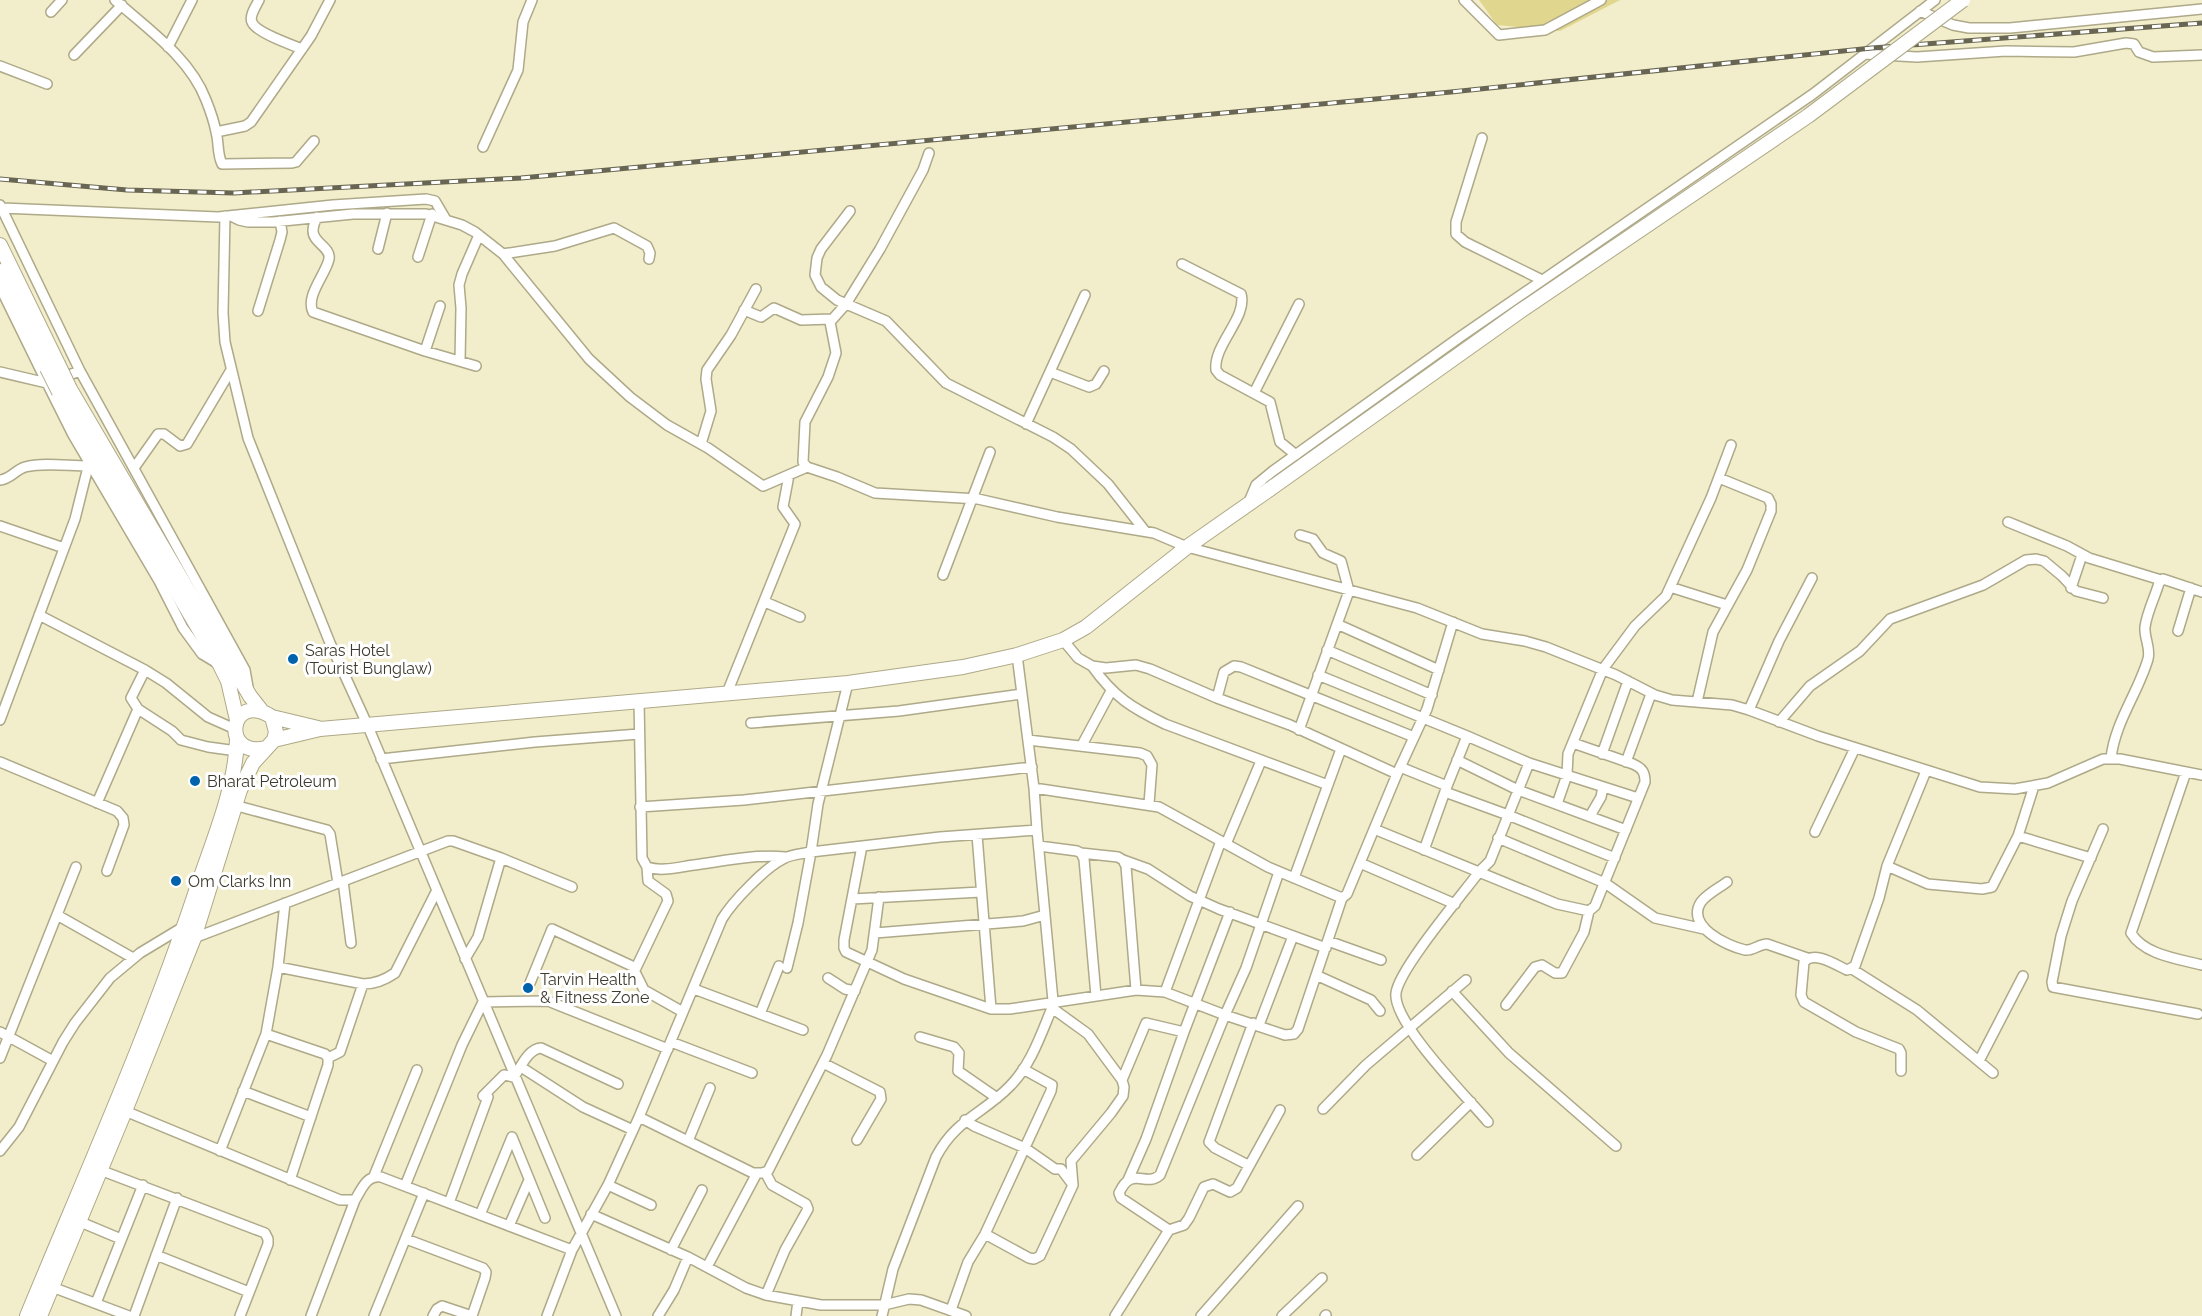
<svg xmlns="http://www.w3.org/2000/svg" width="2202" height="1316" font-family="Raleway,sans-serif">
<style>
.park{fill:#e1d68d}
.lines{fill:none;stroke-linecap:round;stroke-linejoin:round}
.minor-casing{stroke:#aea988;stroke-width:12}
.highway-casing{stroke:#aea988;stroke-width:16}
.minor{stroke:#fff;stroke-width:9}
.highway{stroke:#fff;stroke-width:14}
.rail-casing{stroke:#686653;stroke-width:5}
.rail{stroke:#fff;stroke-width:3;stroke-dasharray:9;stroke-linecap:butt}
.highway-bridge-casing{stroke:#aea988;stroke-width:16;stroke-linecap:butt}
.highway-bridge{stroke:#fff;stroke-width:14}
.poi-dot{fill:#0061ad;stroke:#fff;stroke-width:2}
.labels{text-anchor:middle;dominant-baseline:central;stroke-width:6;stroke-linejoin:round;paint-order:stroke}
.poi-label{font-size:16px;fill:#3d3b2d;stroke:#fff;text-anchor:start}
</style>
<rect width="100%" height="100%" fill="#f2edca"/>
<path class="park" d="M1479 0H1620L1560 31 1497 25Z"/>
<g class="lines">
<g class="minor-casing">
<path id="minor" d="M115 0C148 29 190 58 206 100 210 110 214 121 216 132 219 142 217 154 222 164L292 163 296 162 314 141
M259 0C256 6 249 16 252 22 255 32 292 45 302 49
M1464 0 1499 35 1545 30 1601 0
M1920 11 1953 25 1969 28H2010L2202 9
M51 12 62 0
M168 47 192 0
M1864 54 1917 57 2006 51 2074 52 2126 43 2134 44 2139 52 2153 57 2202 55
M74 55 122 5
M0 66 47 84
M216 132 245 126 251 122 311 36 330 0
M1482 138 1456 222V234L1465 242 1542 280
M483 147 518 70 523 22 532 0
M929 153 923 170 880 249 846 304 830 322 836 353 828 377 805 422 803 462 807 467 837 477 875 493 978 499 1057 517 1154 533 1187 547 1417 608 1482 634 1525 641 1546 647 1616 675 1655 695 1672 700 1732 705 1749 710 1818 736 1980 787 2015 789 2048 783 2103 759H2120L2202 775
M0 205 80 371 245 670 248 687
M2 208 218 217 333 205 426 199 435 201 445 218
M850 211 821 249 817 258 815 275 821 287 837 300 886 321 946 383 1053 437 1071 449 1108 484 1145 531
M225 216 223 313 225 342 248 438 330 643 367 724 616 1316
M231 216 239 220 248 222H273L353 214H426L462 225 475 232 503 254 589 359 630 397 667 425 708 448 763 486 807 467
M317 217C315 221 313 226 313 231 313 243 331 247 329 259 326 274 305 296 313 312L425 351 476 366
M378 249 387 213
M503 254 555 246 614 228 647 246 650 253 649 259
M418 257 432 214
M1182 264 1241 294C1248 317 1213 345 1216 370L1220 375 1270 402 1280 442 1296 455
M0 287 47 383 80 371
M744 310 761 317 774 308 801 320 832 319
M258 311 280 240 282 232 280 221
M425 351 440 306
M460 361 461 308 459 285 462 274 479 235
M0 372 47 383 73 435 159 581 183 628 202 654 217 663
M1050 372 1089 387 1096 384 1104 371
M1254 393 1299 304
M1026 424 1085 295
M701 444 711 411 706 379 707 370 731 335 756 289
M134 468 158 434H164L180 446 187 444 231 370
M0 480C11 479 15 470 25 467 44 462 68 466 88 466
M1248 504 1256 485 1273 471 1460 337 1813 94 1935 0
M2008 522 2067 546 2089 558 2161 580
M0 526 64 548
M943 575 990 452
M1670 587 1727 605
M2071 588 2082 555
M765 602 800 617
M39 615 145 670 166 683 208 717 235 729
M1337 624 1439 670
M2178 631 2191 588
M1063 640 1078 658 1092 666 1106 668 1136 665 1150 669 1217 698 1290 725 1397 774 1427 709 1453 622
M1327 650 1432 695
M1092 666C1114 697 1132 708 1165 724L1328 785
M145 670 131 698 138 709 172 731 181 740 208 747 237 751
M1318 675 1467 736
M727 693 795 524 783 507 789 475
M1217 698 1224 672 1234 666 1241 667 1414 737
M639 701 642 858 647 867C661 872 679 867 694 865 724 861 754 854 785 857
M1697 702 1713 632 1747 570 1771 511V504L1768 498 1719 478
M1749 710 1779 641 1812 578
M0 720 75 519 89 463
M1779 722 1810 686 1860 651 1890 619 1983 585 2026 560 2036 559 2044 561 2062 576 2076 591 2103 598
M751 723 899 711 1022 694
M1299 730 1349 591 1341 561 1323 553 1313 539 1300 535
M1028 740 1140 753 1147 756 1152 765 1149 804
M1082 745 1111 691
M1602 754 1628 681
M2111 758C2115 722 2138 693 2148 659 2151 648 2144 638 2145 627 2147 612 2155 597 2159 583L2163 579 2202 592
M381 759 535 742 639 734
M1457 760 1518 790 1626 830
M0 762 117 811 123 818 124 825 107 871
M1626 762 1651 694
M1400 767 1447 786 1424 850
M2186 772 2131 933C2144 955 2179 959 2202 965
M1447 786 1467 736 1529 763 1638 798
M1034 788 1159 807 1268 867 1342 898 1347 894 1397 774
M1445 792 1508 815 1615 858
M97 803 138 709
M230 804 327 830 330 834 338 883
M1557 804 1567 775 1568 754 1603 669 1635 626 1666 596 1711 498 1731 445
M640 807 744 800 1032 767
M1590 816 1601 797 1603 787
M1374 829 1557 904 1589 911 1595 906 1645 782C1645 772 1642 768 1633 764L1573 743
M2103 829 2072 901 2061 936 2052 982 2053 987 2198 1014
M1815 832 1855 748
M977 835 991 1009
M2018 836 2091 858
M1498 838 1605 883 1655 918 1704 929
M1226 844 1261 761
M862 846 844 940V948L846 952 904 979 991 1009H1010L1136 990 1165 992 1225 1015 1246 968 1279 872
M1039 846 1077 851 1081 853 1084 859 1096 996
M1081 853 1118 857 1123 860 1126 866 1136 990
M1123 860 1148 869 1190 896 1219 909 1326 948
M1360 863 1455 904
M1887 866 1928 884 1982 889 1992 887 2018 836 2034 786
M1294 878 1341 749
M343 881 351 943
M1727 882C1719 888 1707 894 1701 902 1685 926 1727 946 1745 950 1753 951 1759 944 1767 944L1807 958
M852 899 981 892
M57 915 133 958
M875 933 1023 921 1045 915
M194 938 448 841H453L501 858 572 887
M1328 941 1381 960
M465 959 478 937 501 858
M278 967 363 984C376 984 385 980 395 973L436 892
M787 968 798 923 811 852 940 837 1037 830 1034 788 1017 655
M1852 969 1917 1010 1993 1073
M635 970 668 901 666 894 648 881 647 867
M1316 975 1371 1000 1380 1011
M828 978 845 989 855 991
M530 983 552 929 632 966 644 990 683 1012
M694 989 803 1030
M1452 991 1509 1053 1616 1146
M1165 992 1221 841
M1506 1005 1535 967 1542 965 1555 973H1562L1584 932 1589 911
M760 1014 779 966
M1259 1025 1293 936
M0 1032 53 1061
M266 1034 325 1054 328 1058V1065L290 1180
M920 1037 954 1047 959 1053 958 1071 997 1098
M671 1042 752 1073
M0 1058 76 867
M328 1058 340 1052 363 984
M1979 1061 2023 976
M823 1063 880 1092 881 1099 857 1140
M521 1067 583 1107 633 1130
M1901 1071V1053L1899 1049 1856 1032 1804 1002 1801 995 1804 962C1814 950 1836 965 1847 970L1855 966 1879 898 1887 866 1926 771
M1122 1080 1146 1023 1184 1032
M243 1091 311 1117
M483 1096 504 1075 514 1077C521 1067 528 1049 541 1048L618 1084
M1323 1109 1366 1065 1466 980
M125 1111 340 1200H355C362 1189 366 1175 381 1177L572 1250
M639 1117 753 1173H762L768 1171 827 1055 872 950 879 897
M965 1120 974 1126 1025 1148 1055 1169H1061L1073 1185
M1488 1122C1467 1097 1392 1022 1396 993 1399 969 1462 895 1479 872L1490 861 1529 763
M688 1141 710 1088
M0 1151 19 1127 63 1042 75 1023 110 978 140 953 183 927
M220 1151 266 1034 278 967 285 903
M1417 1155 1471 1102
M1248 1165 1215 1148 1209 1142 1253 1023
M100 1170 265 1233 268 1239V1244L240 1316
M765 1172 772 1185 806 1204 808 1209 785 1250 766 1295
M374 1176 417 1070
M1128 1180 1146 1139 1184 1032 1230 912
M608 1185 651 1205
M405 1186 462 1045 483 1002 548 1001 668 1049
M449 1203 488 1097
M591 1214 688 1257 746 1288 766 1295 821 1305H884L909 1299 921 1300 966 1316
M480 1215 512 1137 545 1218
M78 1221 121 1239
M509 1226 529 1180
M1169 1230 1121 1198 1119 1193C1132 1165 1145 1188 1160 1175L1225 1015 1285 1035 1294 1034 1298 1029 1342 898
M985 1234 1029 1258 1034 1259 1040 1256 1073 1185 1071 1161 1111 1113 1123 1096 1124 1087 1122 1080 1088 1034 1052 1008
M406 1239 483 1268 486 1272 485 1278 472 1316
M671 1250 702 1190
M156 1255 249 1292
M707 1267 757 1173
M52 1287 129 1316
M96 1303 143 1185
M951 1310 968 1262 985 1234 1051 1091 1052 1085 1023 1069
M134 1316 177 1198
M311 1316 355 1200
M374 1316 424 1193
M433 1316 437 1309 442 1306 472 1316
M547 1316 572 1250 608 1185 639 1117 722 919C733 901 765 868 783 859 791 854 802 854 811 852L818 804 848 683
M658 1316 674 1290 688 1257
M796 1316 798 1301
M882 1316 893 1269 936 1157C956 1119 983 1114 1010 1086 1031 1065 1041 1034 1052 1008L1053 1001 1037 830
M1115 1316 1169 1230 1184 1225 1189 1218 1204 1187 1213 1184 1230 1192 1237 1188 1280 1110
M1201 1316 1298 1206
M1282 1316 1322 1278
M1325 1316 1326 1315"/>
</g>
<g class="highway-casing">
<path id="highway" d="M0 245 58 364
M0 271 47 368
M70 389 250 696 261 710
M59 392 220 665 228 681 237 720
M272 717 318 728
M274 740 320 729 848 683 963 667 1017 655 1063 640 1086 627 1187 547 1270 489
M27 1316C86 1173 150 1031 198 885 214 838 235 789 237 740
M40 1316 125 1111 194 938 240 790 253 763 274 740 276 732 272 717C229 689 220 759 266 748"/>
</g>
<use href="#minor" class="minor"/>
<use href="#highway" class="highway"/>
<g class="rail-casing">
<path id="rail" d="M0 179 127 190 234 193 521 178 1451 92 1872 48 2202 23"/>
</g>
<use href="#rail" class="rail"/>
<g class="highway-bridge-casing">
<path id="highway-bridge" d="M58 364 70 389
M47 368 59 392
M1270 489 1519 312 1808 116 1963 0"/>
</g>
<use href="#highway-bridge" class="highway-bridge"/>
</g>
<g class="poi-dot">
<circle cx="293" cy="659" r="6"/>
<circle cx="195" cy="781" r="6"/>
<circle cx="176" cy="881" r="6"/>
<circle cx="528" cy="988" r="6"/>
</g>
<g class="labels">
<g class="poi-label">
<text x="305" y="650">Saras Hotel<tspan x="305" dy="18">(Tourist Bunglaw)</tspan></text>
<text x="207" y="781">Bharat Petroleum</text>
<text x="188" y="881">Om Clarks Inn</text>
<text x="540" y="979">Tarvin Health<tspan x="540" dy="18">&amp; Fitness Zone</tspan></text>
</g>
</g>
</svg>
